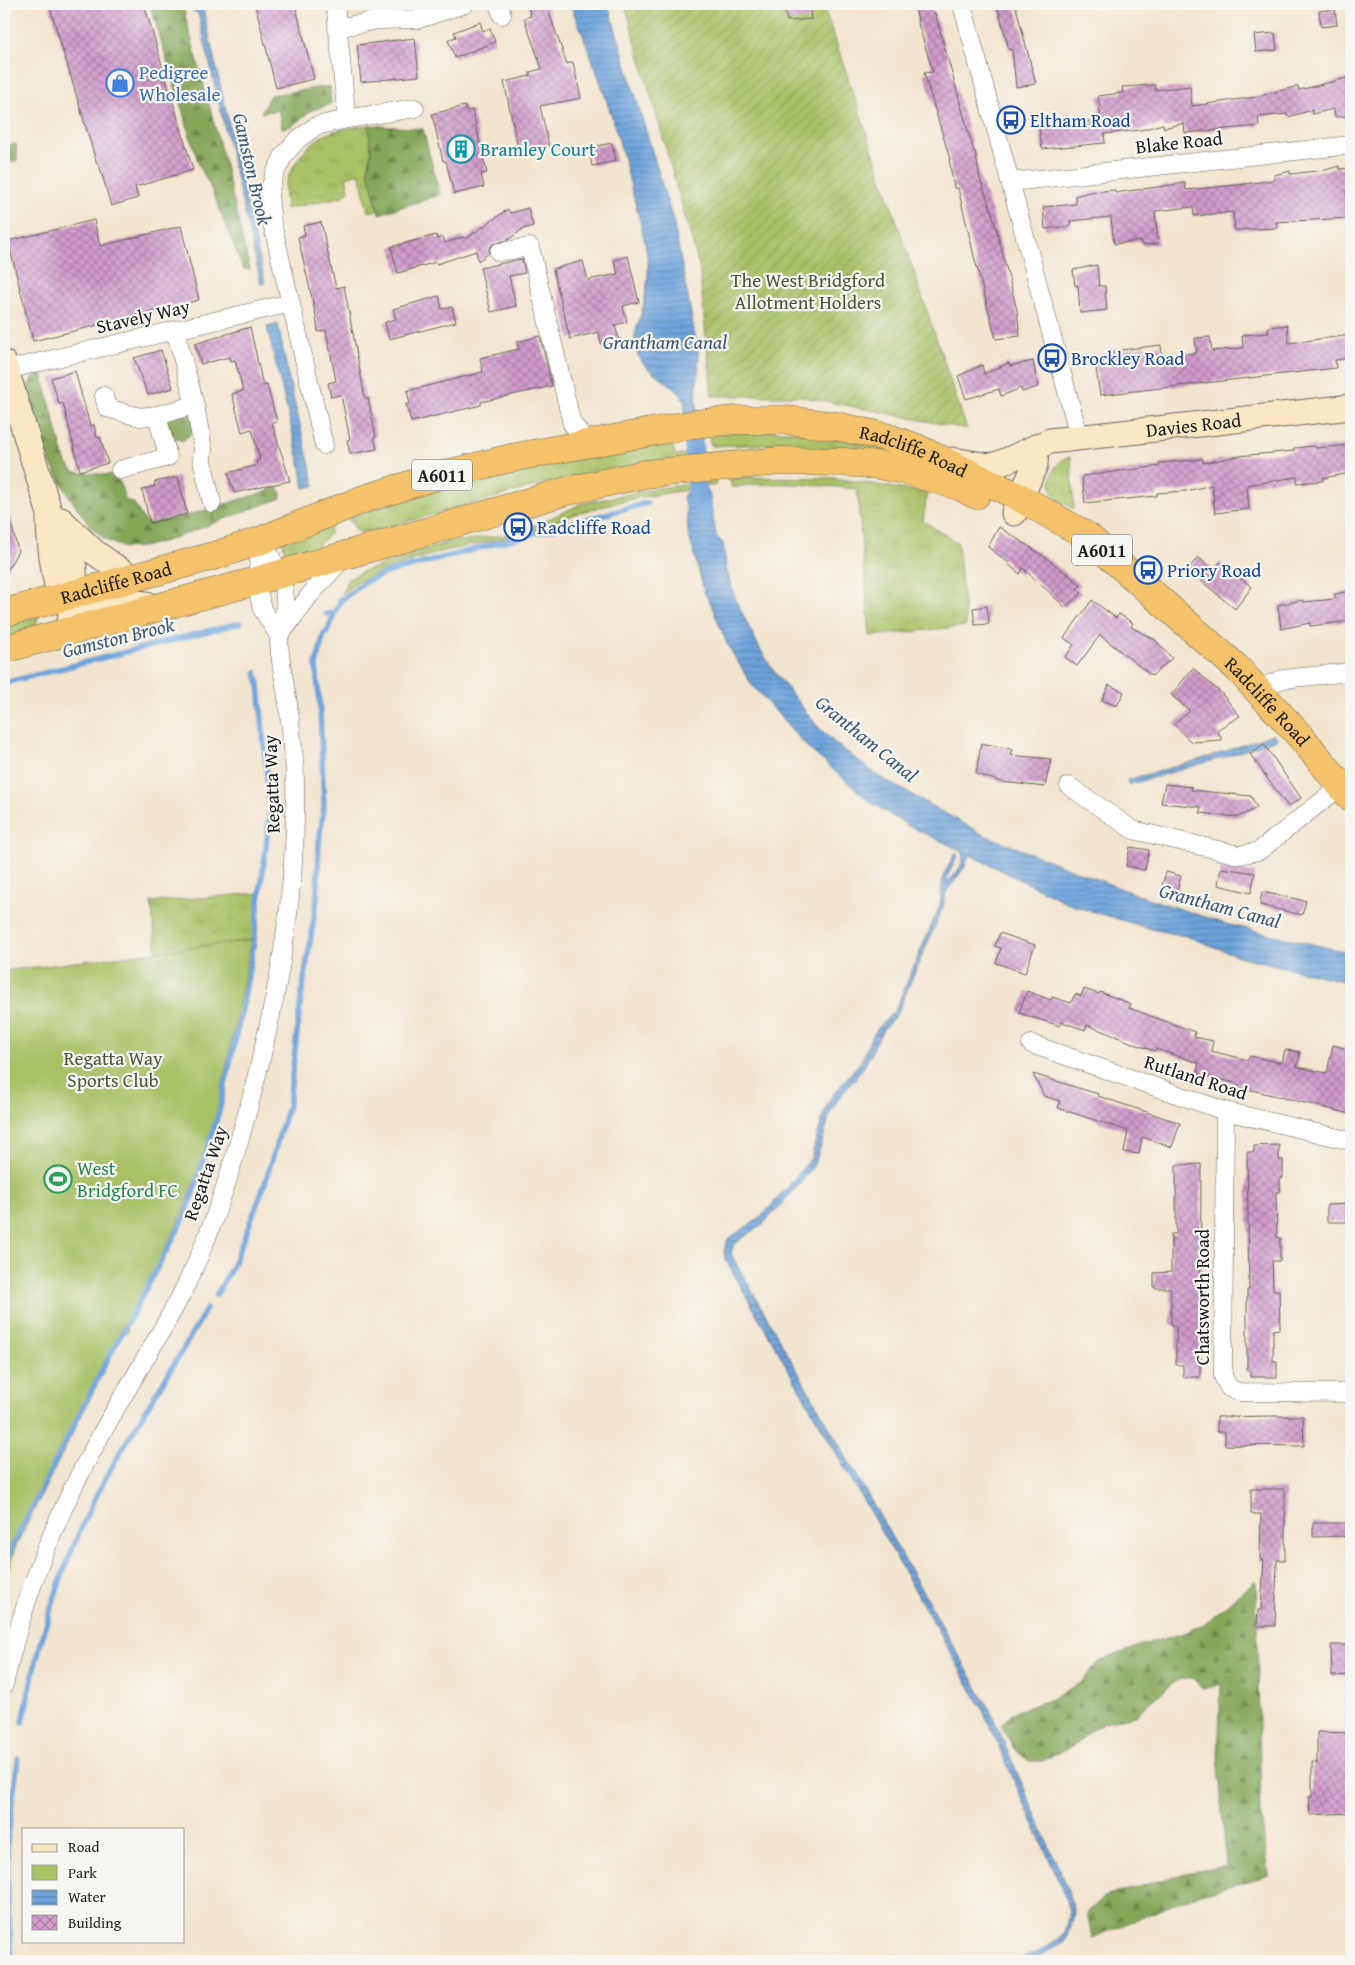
<svg xmlns="http://www.w3.org/2000/svg" width="1355" height="1965" font-family="'Gentium Book Plus',serif">
<style>
.grass{fill:url(#grass-tufts);stroke:#626e40}
.forest{fill:url(#forest-firs);stroke:#51613b}
.park{fill:#a9c065;stroke:#626e40}
.garden{fill:url(#garden-furrows);stroke:#626e40}
.water{fill:url(#water-rules);stroke:#45607c}
.lines{fill:none;stroke-linecap:round;stroke-linejoin:round}
.stream{stroke:#6ea3db;stroke-width:5.5}
.canal{stroke:#6ea3db;stroke-width:19}
.building{fill:url(#building-cross-hatch)}
.street-casing{stroke:#67625b;stroke-width:19}
.secondary-casing{stroke:#67625b;stroke-width:27}
.highway-casing{stroke:#67625b;stroke-width:29}
.street{stroke:#fff;stroke-width:18}
.secondary{stroke:#fae7c3;stroke-width:25}
.highway{stroke:#f3c26a;stroke-width:28}
.labels{text-anchor:middle;dominant-baseline:central;stroke-width:4.5;stroke-linejoin:round;paint-order:stroke}
.shield{fill:#f6f6f2;stroke:#5d5d5c;stroke-width:1}
.shield-label{font-size:18px;font-weight:bold;fill:#1c1c1c}
.shop-label{font-size:19px;fill:#366cbe;stroke:#f6f6f2;text-anchor:start}
.transit-label{font-size:19px;fill:#164399;stroke:#f6f6f2;text-anchor:start}
.street-label{font-size:19px;fill:#1c1c1c;stroke:#f6f6f2}
.culture-label{font-size:19px;fill:#0d838f;stroke:#f6f6f2;text-anchor:start}
.park-label{font-size:19px;fill:#4d5536;stroke:#f6f6f2}
.leisure-label{font-size:19px;fill:#27864d;stroke:#f6f6f2;text-anchor:start}
.water-label{font-size:20px;font-style:italic;fill:#415972;stroke:#f6f6f2}
</style>
<defs>
<pattern id="grass-tufts" width="24" height="20" patternUnits="userSpaceOnUse" patternTransform="scale(1.25)"><rect width="24" height="20" fill="#a9c065"/><path d="M3 7l-1-3M5 7V3M7 7l1-3M15 17l-1-3M17 17v-4M19 17l1-3" fill="none" stroke="#91a457"/></pattern>
<pattern id="forest-firs" width="22" height="20" patternUnits="userSpaceOnUse" patternTransform="scale(1.25)"><rect width="22" height="20" fill="#86a65a"/><path d="M5 1l3.5 6h-7zM16 11l3.5 6h-7z" fill="#6d864a"/></pattern>
<pattern id="garden-furrows" width="10" height="10" patternUnits="userSpaceOnUse" patternTransform="scale(1.25)"><rect width="10" height="10" fill="#a9c065"/><path d="M-1 1l2-2M0 10L10 0M9 11l2-2" fill="none" stroke="#91a457"/></pattern>
<pattern id="water-rules" width="6" height="5" patternUnits="userSpaceOnUse" patternTransform="scale(1.25)"><rect width="6" height="5" fill="#6ea3db"/><path d="M0 2.5h6" fill="none" stroke="#5a84b1"/></pattern>
<pattern id="building-cross-hatch" width="8" height="8" patternUnits="userSpaceOnUse" patternTransform="scale(1.25)"><rect width="8" height="8" fill="#d29dcc"/><path d="M0 0l8 8M0 8l8-8" fill="none" stroke="#aa7fa5"/></pattern>
</defs>
<rect width="100%" height="100%" fill="#f6f6f2"/>
<filter id="ink" filterUnits="userSpaceOnUse"><feTurbulence type="fractalNoise" baseFrequency=".02" numOctaves="2"/><feDisplacementMap in="SourceGraphic" scale="10" xChannelSelector="R" yChannelSelector="G"/><feConvolveMatrix kernelMatrix="1 2 1 2 8 2 1 2 1" color-interpolation-filters="sRGB"/></filter>
<filter id="wash" filterUnits="userSpaceOnUse"><feTurbulence type="fractalNoise" baseFrequency=".0096" numOctaves="4" result="noise"/><feDisplacementMap in="SourceGraphic" scale="20" xChannelSelector="R" yChannelSelector="G"/><feGaussianBlur stdDeviation="1.12" result="paint"/><feColorMatrix in="noise" values="0 0 0 0 0 0 0 0 0 0 0 0 0 0 0 0 0 1.4 0 .05"/><feComposite in="paint" operator="in"/></filter>
<g filter="url(#wash)">
<rect width="100%" height="100%" fill="#f2e5cf"/>
<path class="grass" d="M369 125 371 153 368 170 378 210 368 212 359 173 346 177 349 190 344 196 286 209C286 202 284 193 285 186 290 168 304 148 319 138 333 129 352 128 369 125Z
M746 430 797 431 873 445 963 478 782 452V444L711 446 709 436Z
M671 440 675 455 777 447 778 452 547 483 366 533 357 531 348 518 457 481Z
M1071 457 1074 509C1069 506 1062 503 1057 498 1044 485 1053 459 1071 457Z
M744 477 835 478 927 493 923 521 958 543 966 626 870 636 857 489C821 485 766 480 732 488L730 479Z
M716 480 717 485 636 498 581 512 520 535 444 551 414 560 357 582 342 594 348 579 364 571 444 543 505 535 535 525 581 504 651 489Z
M326 525 330 528V534L313 550 287 557 282 541Z
M38 616 35 632 4 640V625Z
M260 893 252 940 157 953 151 902Z"/>
<path class="forest" d="M150 4H182L223 157 250 270 243 269 210 186 199 165Z
M330 86 331 104 312 110 292 126 282 128 278 110 261 113 270 95Z
M369 125 423 129 440 195 379 214 368 170 371 153Z
M4 144 5 146 16 144 17 160 4 165Z
M42 374 65 461 74 472 110 475 120 482 125 500 134 503 141 516 149 524 189 515 278 488 281 492V498L166 541 142 547 124 548 106 540 90 526 71 499 50 463 38 431 27 388 32 378Z
M190 411 196 430 182 441 167 434 166 416Z
M1256 1580 1261 1816 1269 1875 1193 1896 1092 1938 1087 1913 1104 1897 1186 1873 1226 1866 1218 1755 1221 1685 1202 1689 1193 1678 1177 1680 1147 1704 1136 1716 1104 1722 1088 1732 1077 1744 1042 1761H1029L1014 1749 1001 1725 1012 1713 1054 1698 1083 1681 1098 1662 1142 1645 1187 1632 1204 1624Z"/>
<path class="park" d="M252 940 216 1118 185 1209 127 1325 128 1332 123 1333 15 1548 4 1586V971Z"/>
<path class="garden" d="M625 4H823L967 429 799 396H712L699 266Z"/>
<path class="water" d="M196 4H202L265 283 261 284 198 13 193 11 192 8Z
M570 4H608L674 224 699 356 696 397 700 449 688 450 684 399C672 380 647 375 638 355 630 338 639 323 643 307 646 293 649 276 648 262 645 238 638 214 632 191 617 127 596 64 570 4Z
M278 324 289 380 315 486 304 488 301 468 267 327Z
M705 487 709 492 716 536 723 543 727 572 737 603 759 647 773 670 818 727 835 743 878 776 984 835 1135 894 1226 924 1351 953V983L1238 956 1186 936 1155 930 1074 906 970 855 967 859 965 867 946 892 943 907 897 1014 882 1031 864 1067 839 1098 831 1111 818 1155 812 1168 797 1187 763 1224 734 1244 731 1254 990 1710 1067 1887 1074 1913 1073 1921 1065 1941 1032 1961H1016C1037 1952 1071 1941 1069 1913 1068 1904 1063 1895 1061 1886L981 1706 725 1259 724 1251 728 1239 761 1217 787 1188 811 1158 825 1109 832 1096 862 1060 870 1040 877 1029 895 1010 940 905 943 876 955 853 958 855 948 875 947 883C955 874 966 865 962 851L907 825 872 803 809 749 751 684 727 644 711 604 705 594 688 532 686 506 683 499 685 493Z
M1273 734 1277 739 1228 756 1128 785 1127 780 1212 756Z"/>
<g class="lines">
<path class="stream" d="M340 601 365 582 386 573 647 503
M326 614C335 613 339 608 340 599
M4 683 240 623
M216 1295 232 1267 247 1231 265 1183 289 1102 301 998 317 900 319 842 324 807 320 709 316 665 324 634 327 632 336 610
M4 1568 10 1551 104 1366 186 1215 219 1112 242 1009 254 942 270 814 259 684 256 673
M23 1722C39 1635 66 1549 109 1472 140 1417 176 1364 206 1309
M12 1961 8 1908 7 1841 18 1759"/>
<path class="canal" d="M692 425 697 488 703 511"/>
</g>
<g id="blocks">
<path class="building" d="M49 4H144L193 170 135 187 138 198 111 206 99 164H97Z
M255 4H295L314 79 276 88Z
M527 4H546L567 64 573 62 581 98 540 106 549 146 519 153 504 82 530 76V72L542 69 524 18 531 16Z
M783 4H809L811 19 787 21Z
M914 4H931L933 14 935 13 974 152 975 151 980 179 992 212 1017 310 1020 336 996 339 975 260 958 188H954L949 159H950L924 73 933 72 917 20H918Z
M997 4H1015L1036 84 1016 87 1012 49 1009 50Z
M1335 9 1337 25 1321 27 1319 11Z
M480 22 483 31 490 28 495 42 455 58 448 40 456 37 454 32Z
M1275 33 1277 50 1256 52 1254 35Z
M415 38 419 76 361 82 357 45Z
M1347 78 1351 116 1335 117 1334 109 1312 114V110L1288 117 1287 114 1258 117 1259 126 1185 133 1184 123 1164 128 1163 124 1141 130 1104 134 1105 143 1042 149 1039 128 1048 126 1047 121 1069 119 1070 123 1101 120 1098 96 1123 93 1122 87 1155 85V90L1190 86 1192 106 1256 97 1298 86 1299 90Z
M465 106 466 111 472 110 487 173 481 174 484 187 454 194 446 161H443L432 114Z
M612 143 616 161 592 166 588 148Z
M1339 166V169L1351 168V190H1346L1348 218 1276 222 1277 228 1235 230 1233 212 1194 216 1193 207 1155 211 1158 244 1141 245V241L1114 244 1111 217 1070 221 1071 226 1045 229 1043 207 1076 204 1075 196 1089 192 1115 190V193L1185 183 1186 190 1237 185 1275 180 1274 175 1290 171V174L1325 170Z
M528 208 533 226 523 229 508 240 493 244 489 248V253L478 261 476 251 437 264 436 262 398 273 391 247 436 235 437 239 443 237 445 243 463 237 466 239 508 209 510 213Z
M94 220 100 246 181 226 199 300 33 341 8 241Z
M321 222 336 288 344 286 365 398H368L376 437H374L377 449 350 454 347 440 350 439 341 395 331 397 328 383 336 381 326 330 318 332 316 316 298 237 305 235 303 226Z
M628 256 639 302 623 306 627 322 615 325 620 343 602 347 599 332 570 339 553 269 583 261 588 280 618 274 614 260Z
M522 259 525 273 509 276 516 306 491 312 480 268Z
M1097 265 1099 286H1105L1107 310 1080 313 1078 285 1075 286 1073 270Z
M439 296 442 309 452 307 456 322 389 339 385 322 396 319 393 309Z
M1287 325 1289 343 1351 335V358L1335 360 1336 368 1100 395 1095 362 1114 360 1113 351 1161 345 1162 356 1197 353 1195 338 1210 337 1212 351 1243 348 1242 335 1269 333 1268 327Z
M250 327 263 386 267 385 277 422 272 423 290 481 234 493 228 473 257 465 256 461 260 460 252 429 242 432 232 394 243 391 235 360 231 361 230 357 201 364 195 344Z
M540 336 552 386 481 402V405L411 422 406 404H410L407 391 483 372 480 358 519 349 517 342Z
M161 350 173 388 148 395 134 358Z
M1033 361 1038 387 1022 392 1021 388 1001 396 999 389 966 399 958 376 982 365 984 374 1009 363 1010 366Z
M75 371 90 426 94 425 97 438 100 437 108 463 80 471 63 403 59 404 51 378Z
M1351 445V473L1323 478V481L1297 483V477L1247 485 1249 509 1215 513 1212 485 1186 491 1157 493V496L1085 503 1082 476 1160 466 1159 463 1203 459V463L1239 456 1294 451V448L1315 446 1316 448Z
M178 477 187 514 150 523 142 490 155 486 154 482Z
M9 514 18 551 4 576V515Z
M999 527 1045 557 1081 585 1077 589 1082 593 1065 607 1023 568 1020 574 1008 564 1009 563 988 547Z
M1198 557 1214 570 1220 562 1252 587 1235 609 1188 570Z
M1351 591V621L1310 626V623L1281 629 1278 605 1303 600V602L1335 599V594Z
M1092 600 1116 618 1119 614 1133 623 1131 627 1155 640 1172 658 1152 676 1100 635 1077 666 1065 657 1074 645 1064 638Z
M987 606 989 624 975 625 973 608Z
M1193 668 1222 694 1240 716 1217 730 1222 740 1191 742 1174 724 1190 711 1171 695Z
M1109 685 1124 692 1117 706 1102 700Z
M981 743 1012 749 1010 755 1051 759 1045 787 1002 782 976 774Z
M1264 744 1301 798 1288 807 1250 754Z
M1165 784 1192 787 1191 790 1251 796 1257 808 1238 817 1200 813 1201 807 1161 803Z
M1130 847 1149 850 1145 870 1126 866Z
M1221 868 1255 873 1251 893 1218 885Z
M1166 872 1181 876 1177 891 1162 886Z
M1262 892 1306 901 1302 915 1260 905Z
M1000 933 1035 945 1025 973 996 963 1001 948 995 946Z
M1084 989 1099 994 1100 992 1131 1004 1129 1008 1195 1032 1194 1037 1213 1041 1211 1051 1248 1060 1249 1056 1282 1063 1285 1050 1300 1052 1297 1067 1327 1073 1333 1045 1351 1050V1114L1239 1087V1084L1197 1074 1199 1063 1156 1049 1155 1051 1140 1046 1087 1025 1085 1030 1062 1022 1060 1026 1019 1013 1027 991 1051 1000 1052 997 1071 1003 1075 994 1081 996Z
M1033 1074 1098 1094V1096L1180 1123 1172 1147 1142 1137 1139 1154 1124 1152 1128 1131 1058 1108 1060 1101 1044 1096Z
M1279 1145V1160H1283V1178H1280V1192H1276L1277 1238H1280V1261H1272L1273 1290H1279L1280 1329 1273 1330V1361H1277V1377H1250V1370H1247V1290H1249L1247 1152H1254V1146Z
M1201 1164 1200 1377H1183V1365H1176V1325H1171V1288H1154V1273L1171 1272V1234H1176V1165Z
M1351 1204V1222H1327V1205Z
M1273 1416H1303L1304 1446 1225 1445V1432H1217V1417Z
M1251 1489H1285V1560H1277L1275 1626H1257L1258 1610H1261L1264 1560H1260L1261 1514H1251Z
M1313 1523H1351V1536L1313 1537Z
M1331 1645H1351V1675L1332 1676Z
M1317 1732 1351 1733V1813L1310 1815 1309 1797H1312V1762L1317 1763Z"/>
</g>
</g>
<g filter="url(#ink)">
<use href="#blocks" fill-opacity="0" stroke="#67625b" stroke-width="1"/>
<g class="lines">
<g class="street-casing">
<path id="street" d="M498 4 502 15
M962 4 1079 436
M337 28 378 20 419 19 465 4
M347 119 415 108
M1011 182 1351 145
M499 252 530 247 572 424 578 430 580 444
M175 330 195 405
M6 370 291 303
M104 396 107 408 140 417 157 415 195 405 203 449 202 460 212 503
M324 445 272 223 269 194 274 175 284 155 297 140 316 126 347 119 336 12 333 4
M120 470 168 457 157 415
M262 540 256 581 262 609 279 636
M283 631 309 596 344 557
M1257 689 1283 679 1351 672
M1069 786 1133 830 1239 855 1259 851 1341 786
M1031 1044 1225 1111 1351 1141
M1225 1111 1223 1376 1229 1388 1239 1392 1351 1393
M4 1685C23 1599 54 1519 97 1442 125 1390 158 1341 184 1289 213 1231 232 1168 249 1106 277 1001 298 892 295 782 295 756 291 730 288 704 285 682 279 659 279 638 279 628 284 618 285 608 287 583 273 561 262 540"/>
</g>
<g class="secondary-casing">
<g id="secondary">
<path d="M4 363 49 511 66 541 74 567 75 593 68 633"/>
<path id="s1" d="M952 460 990 466 1001 463 1050 441 1351 407"/>
<path d="M1014 513 1035 465 1036 447"/>
<path d="M49 519C49 536 54 590 64 602 69 608 82 609 89 609 108 607 128 601 147 604"/>
<path d="M61 520 94 552 131 578"/>
</g>
</g>
<g class="highway-casing">
<g id="highway">
<path id="s2" d="M4 613 217 555 262 540 364 499 434 477 511 458 694 424 735 420H785L836 426 882 436 917 448 1021 498 1087 536 1236 667 1301 737 1351 798"/>
<path d="M4 649 256 581 567 491 645 474 780 461 844 462 878 465 909 471 961 487 976 495"/>
</g>
</g>
<use href="#street" class="street"/>
<use href="#secondary" class="secondary"/>
<use href="#highway" class="highway"/>
</g>
</g>
<defs>
<g id="shop-ring" transform="scale(1.4375)"><circle r="9.5" fill="#f6f6f2" stroke="#3f7fe0" stroke-width="1.5"/><path d="M-5-2.5h2.3a2.7 3.5 0 0 1 5.4 0H5L5.5 6h-11ZM-1.5-2.5h3a1.5 2.3 0 0 0-3 0Z" fill="#3f7fe0"/></g>
<g id="bus-ring" transform="scale(1.4375)"><circle r="9.5" fill="#f6f6f2" stroke="#1a4fb4" stroke-width="1.5"/><path d="M-5-6H5V4H4V6H2V4H-2V6H-4V4H-5ZM-3.5-4V0h7V-4ZM-3.5 1.2v1.5H-2V1.2ZM2 1.2v1.5H3.5V1.2Z" fill="#1a4fb4"/></g>
<g id="building-ring" transform="scale(1.4375)"><circle r="9.5" fill="#f6f6f2" stroke="#0f9aa8" stroke-width="1.5"/><path d="M-4-6H4V6H1V3H-1V6H-4ZM-2.5-4.3h1.7v1.8h-1.7ZM.8-4.3h1.7v1.8H.8ZM-2.5-1h1.7V.8h-1.7ZM.8-1h1.7V.8H.8Z" fill="#0f9aa8"/></g>
<g id="stadium-ring" transform="scale(1.4375)"><circle r="9.5" fill="#f6f6f2" stroke="#2e9e5b" stroke-width="1.5"/><path d="M0-5a6.5 5 0 1 0 0 10a6.5 5 0 1 0 0-10ZM-3.5-1.8h7v3.6h-7Z" fill="#2e9e5b"/></g>
</defs>
<g fill-rule="evenodd">
<use href="#shop-ring" x="120" y="83"/>
<use href="#bus-ring" x="1011" y="120"/>
<use href="#building-ring" x="461" y="149"/>
<use href="#bus-ring" x="1052" y="358"/>
<use href="#bus-ring" x="518" y="527"/>
<use href="#bus-ring" x="1148" y="570"/>
<use href="#stadium-ring" x="58" y="1179"/>
</g>
<g class="labels">
<g class="shield">
<rect x="412" y="459.5" width="60" height="31" rx="4"/>
<rect x="1072" y="534.5" width="60" height="31" rx="4"/>
</g>
<g class="shield-label">
<text x="442" y="475">A6011</text>
<text x="1102" y="550">A6011</text>
</g>
<g class="shop-label">
<text x="139" y="72">Pedigree<tspan x="139" dy="22">Wholesale</tspan></text>
</g>
<g class="transit-label">
<text x="1030" y="120">Eltham Road</text>
<text x="1071" y="358">Brockley Road</text>
<text x="537" y="527">Radcliffe Road</text>
<text x="1167" y="570">Priory Road</text>
</g>
<g class="street-label">
<text transform="translate(1179 142) rotate(-6)">Blake Road</text>
<text transform="translate(143 316) rotate(-13)">Stavely Way</text>
<text stroke="none"><textPath href="#s1" startOffset="248">Davies Road</textPath></text>
<text stroke="none"><textPath href="#s2" startOffset="941">Radcliffe Road</textPath></text>
<text stroke="none"><textPath href="#s2" startOffset="116">Radcliffe Road</textPath></text>
<text stroke="none"><textPath href="#s2" startOffset="1380">Radcliffe Road</textPath></text>
<text transform="translate(271 784) rotate(-92)">Regatta Way</text>
<text transform="translate(1196 1077) rotate(18)">Rutland Road</text>
<text transform="translate(205 1173) rotate(-71)">Regatta Way</text>
<text transform="translate(1202 1297) rotate(-90)">Chatsworth Road</text>
</g>
<g class="culture-label">
<text x="480" y="149">Bramley Court</text>
</g>
<g class="park-label">
<text x="808" y="280">The West Bridgford<tspan x="808" dy="22">Allotment Holders</tspan></text>
<text x="113" y="1058">Regatta Way<tspan x="113" dy="22">Sports Club</tspan></text>
</g>
<g class="leisure-label">
<text x="77" y="1168">West<tspan x="77" dy="22">Bridgford FC</tspan></text>
</g>
<g class="water-label">
<text transform="translate(253 169) rotate(77)">Gamston Brook</text>
<text x="665" y="341">Grantham Canal</text>
<text transform="translate(118 637) rotate(-14)">Gamston Brook</text>
<text transform="translate(867 738) rotate(39)">Grantham Canal</text>
<text transform="translate(1220 905) rotate(15)">Grantham Canal</text>
</g>
</g>
<rect width="1355" height="1965" fill="none" stroke="#f6f6f2" stroke-width="20"/>
<rect x="22" y="1828" width="162" height="115" fill="#f6f6f2" stroke="#9f9f9c"/>
<rect x="32" y="1844" width="25" height="8" fill="#fae7c3" stroke="#9f9f9c"/>
<text x="68" y="1852" font-size="15" fill="#1c1c1c">Road</text>
<rect x="32" y="1865" width="25" height="15" fill="#a9c065" stroke="#9f9f9c"/>
<text x="68" y="1878" font-size="15" fill="#1c1c1c">Park</text>
<rect x="32" y="1890" width="25" height="15" fill="url(#water-rules)" stroke="#9f9f9c"/>
<text x="68" y="1902" font-size="15" fill="#1c1c1c">Water</text>
<rect x="32" y="1915" width="25" height="15" fill="url(#building-cross-hatch)" stroke="#9f9f9c"/>
<text x="68" y="1928" font-size="15" fill="#1c1c1c">Building</text>
</svg>
